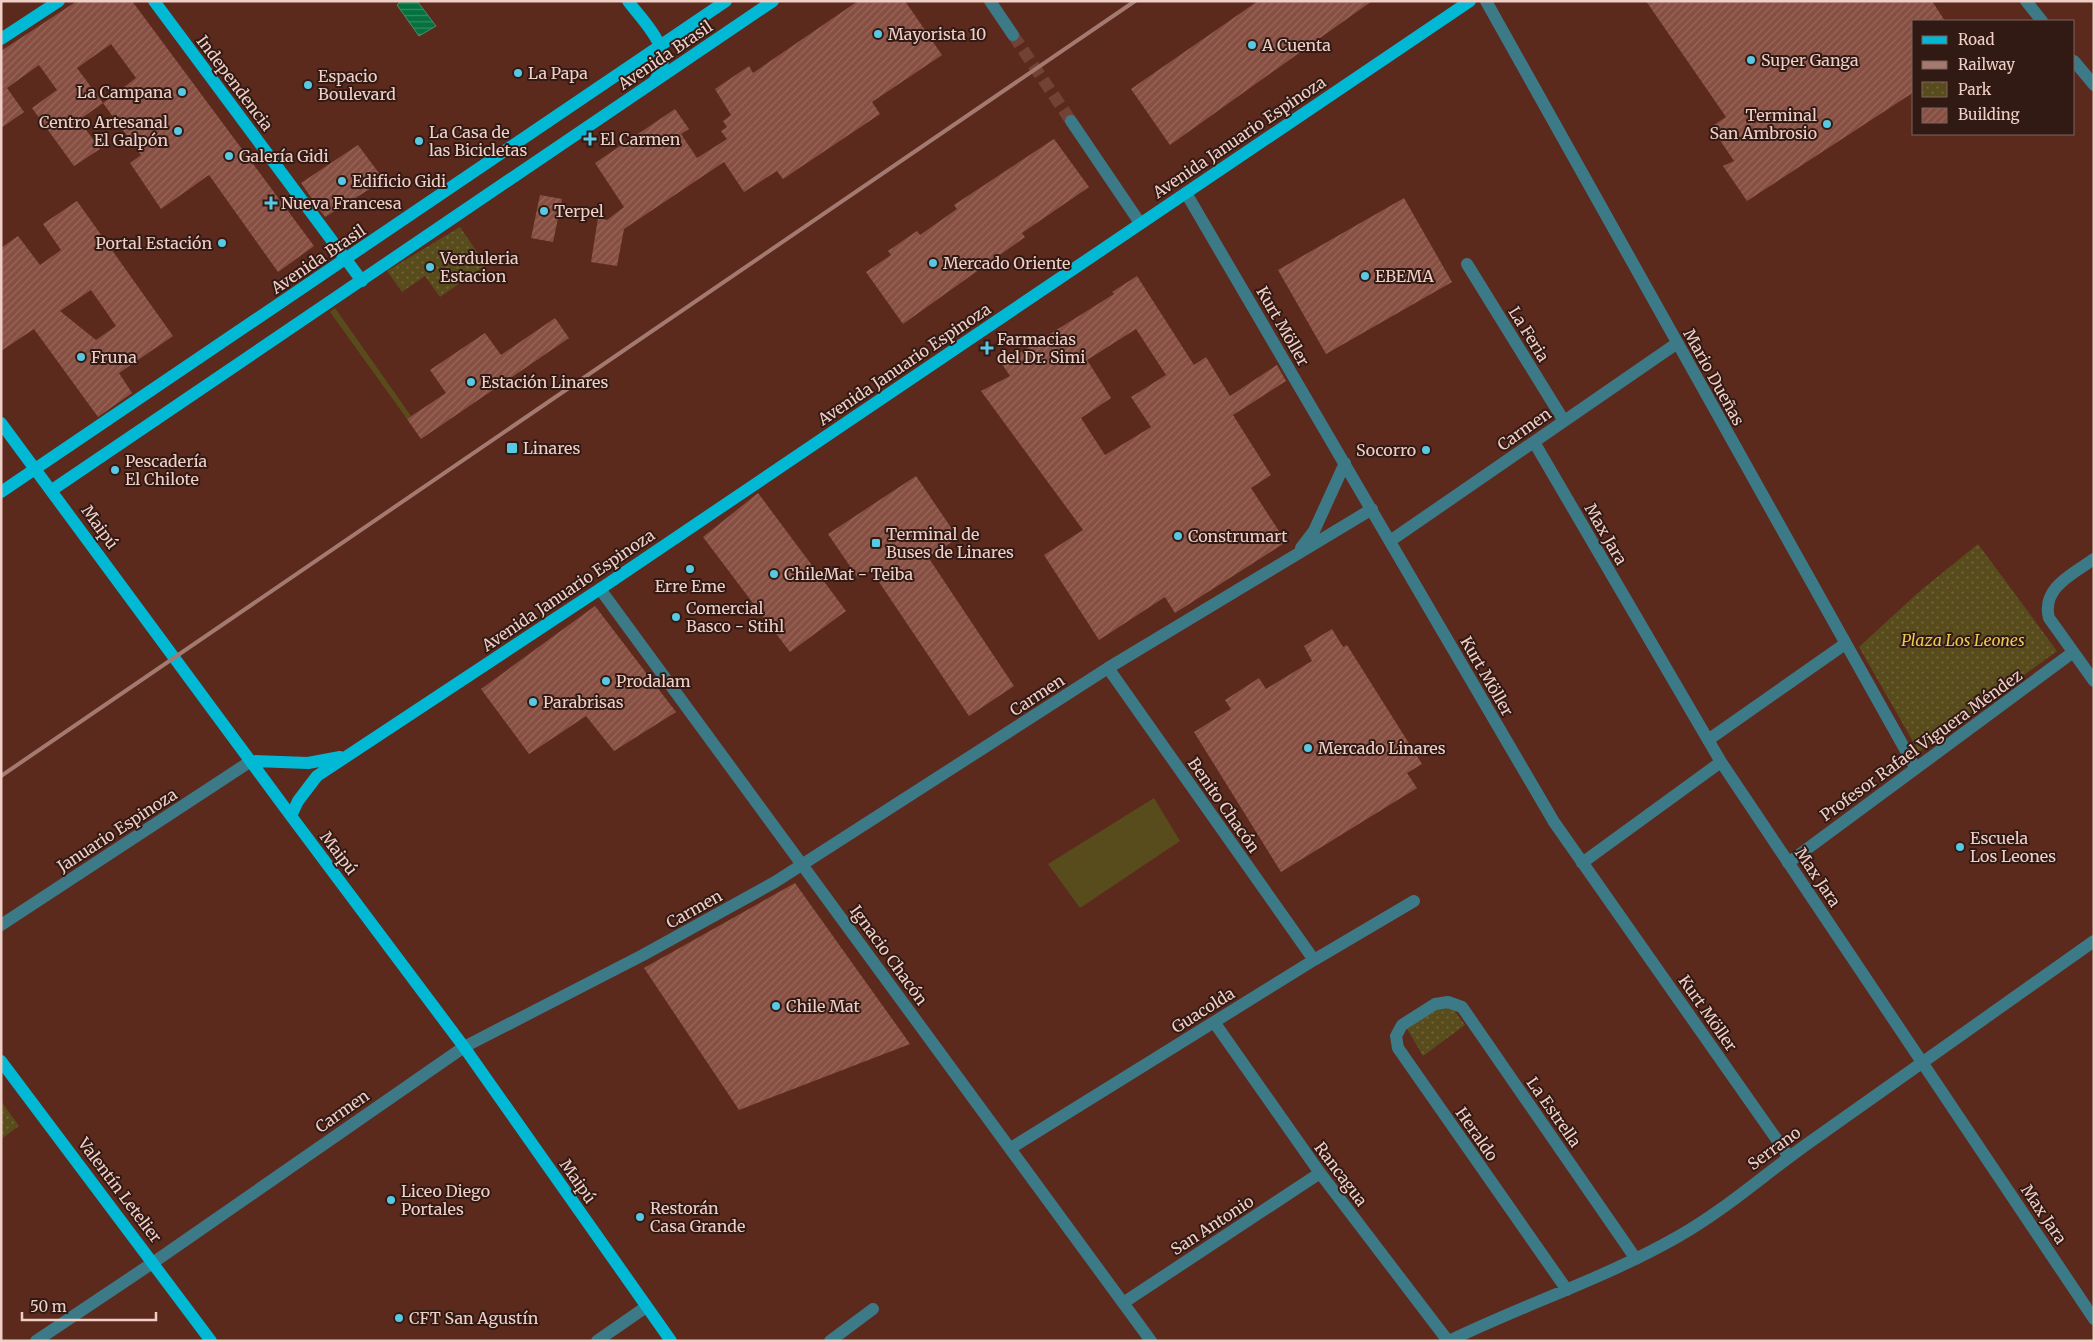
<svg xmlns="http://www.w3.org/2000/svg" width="2095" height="1342" font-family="Merriweather,serif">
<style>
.grass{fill:#594c1c}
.park{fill:url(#park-dots)}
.water{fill:url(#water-rules);stroke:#4b8d67}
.building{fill:url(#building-hatch);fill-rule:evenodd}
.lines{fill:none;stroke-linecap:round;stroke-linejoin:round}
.minor-tunnel{stroke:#724236;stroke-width:12;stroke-dasharray:12 6;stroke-linecap:butt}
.minor{stroke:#3d7a88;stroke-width:12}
.major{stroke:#01b8d5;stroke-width:12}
.rail{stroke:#a4796f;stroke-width:4}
.poi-dot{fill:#57c9e2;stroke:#321a14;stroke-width:2}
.labels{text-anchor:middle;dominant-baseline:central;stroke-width:4;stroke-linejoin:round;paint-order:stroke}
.poi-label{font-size:16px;fill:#f0cfc7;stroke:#321a14;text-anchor:start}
.street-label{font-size:16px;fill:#f0cfc7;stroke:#321a14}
.park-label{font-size:16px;font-style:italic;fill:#ebcb50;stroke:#321a14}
</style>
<defs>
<pattern id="park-dots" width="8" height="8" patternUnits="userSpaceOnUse" patternTransform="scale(1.25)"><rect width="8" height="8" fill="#594c1c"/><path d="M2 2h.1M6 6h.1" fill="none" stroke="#71653c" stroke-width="1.8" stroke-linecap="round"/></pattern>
<pattern id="water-rules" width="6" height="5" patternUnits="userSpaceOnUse" patternTransform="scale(1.25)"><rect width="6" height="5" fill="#04713e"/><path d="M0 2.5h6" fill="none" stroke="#358b61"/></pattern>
<pattern id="building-hatch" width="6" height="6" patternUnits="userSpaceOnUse" patternTransform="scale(1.25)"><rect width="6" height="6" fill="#874f42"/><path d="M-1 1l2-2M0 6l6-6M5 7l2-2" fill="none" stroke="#98675c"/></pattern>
</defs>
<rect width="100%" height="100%" fill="#5c291d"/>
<path class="grass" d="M335 308 411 416 407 419 330 312Z
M1154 798 1180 841 1080 908 1048 864Z"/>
<path class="park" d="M460 227 486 265 440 297 425 276 402 292 387 271Z
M1978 544 2057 651 1919 752 1859 647 1920 591Z
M1448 1002 1465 1025 1423 1056 1406 1027Z
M1 1101 19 1126 1 1139Z"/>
<path class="water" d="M401 1H417L436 26 419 36 397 5Z"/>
<path class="building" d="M77 1H132L314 246 278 272 209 175 161 209 130 163 141 155 103 103 79 120 100 149 74 166 32 108 57 90 39 65 7 88 24 112 1 128V51ZM111 44 136 78 103 103 77 68Z
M858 1H905L942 55 872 102 880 114 783 179 777 171 744 192 724 162 624 229 617 266 591 262 598 218 607 220 624 207 595 163 675 109 689 129 681 134 697 158 727 139 721 131 727 127 723 121 731 115 715 89 749 66 753 73Z
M1258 1H1372L1170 145 1131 89Z
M1646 1H1932L1945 21H1914V92L1747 201 1723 166 1734 161 1711 127 1726 117Z
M1054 139 1089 187 1022 233 1025 237 903 324 866 272 891 255 888 251 917 231 920 235 957 209 954 205Z
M358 145 384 180 325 217 301 183Z
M540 195 562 199 553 242 531 238Z
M1404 198 1452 282 1326 354 1278 270Z
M77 201 173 336 119 373 132 393 98 417 34 329 1 351V248L18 236 40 265 61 250 43 224ZM91 290 116 326 96 340 60 311Z
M1137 276 1194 365 1206 357 1230 396 1277 365 1286 381 1233 415 1271 475 1251 488 1286 542 1175 613 1165 597 1099 640 1044 555 1083 530 981 391 1010 376 1002 364 1114 294 1112 292ZM1136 329 1166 375 1131 397 1151 427 1105 455 1081 418 1111 398 1087 360Z
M555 318 569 338 421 439 407 419 446 393 430 370 485 333 501 355Z
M916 476 958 538 928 557 1014 686 969 716 871 570 858 578 828 534Z
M758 493 846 611 790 652 703 537Z
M595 606 676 712 614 751 586 716 529 754 481 689Z
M1332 629 1343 647 1347 645 1422 764 1407 773 1417 788 1281 872 1194 732 1231 709 1225 700 1259 678 1266 689 1312 661 1304 646Z
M795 883 910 1044 739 1110 644 968Z"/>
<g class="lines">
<path class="minor-tunnel" d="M1013 35 1071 121"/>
<path class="minor" d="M990 1 1013 35
M1486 1 1915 767
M2026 1 2042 21
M2074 61 2094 85
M1071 121 1140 223
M1186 193 1554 822 1789 1157
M1467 264 1564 421
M1534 442 1721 762 2094 1319
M1390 541 1676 344
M1301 548 1314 531 1345 463
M2094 559C2073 574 2041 588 2049 618L2094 681
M600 589 1151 1341
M1108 668 1314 960
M1708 740 1845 644
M1582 863 1721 762
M1788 863 2072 653
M1 925 251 761
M1214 1022 1320 1173 1448 1341
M1011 1148 1314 960 1414 901
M1567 1290 1398 1048 1396 1036 1402 1025 1435 1004 1448 1002 1462 1007 1636 1259
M1123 1303 1320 1173
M36 1341 154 1262 464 1047 643 955 775 882 1108 668 1372 509
M597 1341 646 1307
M830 1341 873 1309
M1449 1341C1525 1304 1606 1278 1679 1236 1725 1210 1766 1173 1810 1142 1904 1075 1999 1008 2094 941"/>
<path class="major" d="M154 1 362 281
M628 1C644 23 678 52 655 80
M1 39 59 1
M1 423 291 816 464 1047 671 1341
M52 490 773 1
M1 492 726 1
M251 761 308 763 340 757
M291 816 298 801 317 776 600 589 1470 1
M1 1061 211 1341"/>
<path class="rail" d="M1 776 1135 1"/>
</g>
<g class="poi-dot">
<circle cx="878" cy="34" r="5"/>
<circle cx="1252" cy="45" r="5"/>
<circle cx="1751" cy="60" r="5"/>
<circle cx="518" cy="73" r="5"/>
<circle cx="308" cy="85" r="5"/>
<circle cx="182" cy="92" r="5"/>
<circle cx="1827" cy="124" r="5"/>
<circle cx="178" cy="131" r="5"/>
<path d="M587.5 131.5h5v5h5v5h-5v5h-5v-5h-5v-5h5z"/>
<circle cx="419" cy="141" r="5"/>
<circle cx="229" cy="156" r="5"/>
<circle cx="342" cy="181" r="5"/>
<path d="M268.5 195.5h5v5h5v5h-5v5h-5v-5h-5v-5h5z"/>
<circle cx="544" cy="211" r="5"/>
<circle cx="222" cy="243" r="5"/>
<circle cx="933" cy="263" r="5"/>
<circle cx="430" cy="267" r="5"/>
<circle cx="1365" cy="276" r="5"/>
<path d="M984.5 340.5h5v5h5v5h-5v5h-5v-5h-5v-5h5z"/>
<circle cx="81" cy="357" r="5"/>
<circle cx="471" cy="382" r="5"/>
<rect x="506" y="442" width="12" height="12" rx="2.5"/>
<circle cx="1426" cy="450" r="5"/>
<circle cx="115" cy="470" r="5"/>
<circle cx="1178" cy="536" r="5"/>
<rect x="871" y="538" width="10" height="10" rx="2.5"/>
<circle cx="690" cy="569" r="5"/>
<circle cx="774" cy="574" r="5"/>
<circle cx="676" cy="617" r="5"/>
<circle cx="606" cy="681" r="5"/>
<circle cx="533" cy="702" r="5"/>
<circle cx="1308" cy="748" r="5"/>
<circle cx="1960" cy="847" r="5"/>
<circle cx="776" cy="1006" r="5"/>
<circle cx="391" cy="1200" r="5"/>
<circle cx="640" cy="1217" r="5"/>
<circle cx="399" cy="1318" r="5"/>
</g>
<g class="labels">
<g class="poi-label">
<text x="888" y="34">Mayorista 10</text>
<text x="1262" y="45">A Cuenta</text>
<text x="1761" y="60">Super Ganga</text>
<text x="528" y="73">La Papa</text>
<text x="318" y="76">Espacio<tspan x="318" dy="18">Boulevard</tspan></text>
<text x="172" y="92" text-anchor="end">La Campana</text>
<text x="1817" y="115" text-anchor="end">Terminal<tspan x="1817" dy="18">San Ambrosio</tspan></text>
<text x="168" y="122" text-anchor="end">Centro Artesanal<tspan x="168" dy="18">El Galpón</tspan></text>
<text x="429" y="132">La Casa de<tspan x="429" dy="18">las Bicicletas</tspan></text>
<text x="600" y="139">El Carmen</text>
<text x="239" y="156">Galería Gidi</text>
<text x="352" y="181">Edificio Gidi</text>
<text x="281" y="203">Nueva Francesa</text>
<text x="554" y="211">Terpel</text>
<text x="212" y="243" text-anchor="end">Portal Estación</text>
<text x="440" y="258">Verduleria<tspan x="440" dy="18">Estacion</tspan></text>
<text x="943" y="263">Mercado Oriente</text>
<text x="1375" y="276">EBEMA</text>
<text x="997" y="339">Farmacias<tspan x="997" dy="18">del Dr. Simi</tspan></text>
<text x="91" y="357">Fruna</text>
<text x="481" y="382">Estación Linares</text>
<text x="523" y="448">Linares</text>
<text x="1416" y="450" text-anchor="end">Socorro</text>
<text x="125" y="461">Pescadería<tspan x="125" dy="18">El Chilote</tspan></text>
<text x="886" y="534">Terminal de<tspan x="886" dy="18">Buses de Linares</tspan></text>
<text x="1188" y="536">Construmart</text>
<text x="784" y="574">ChileMat - Teiba</text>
<text x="690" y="586" text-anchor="middle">Erre Eme</text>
<text x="686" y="608">Comercial<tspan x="686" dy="18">Basco - Stihl</tspan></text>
<text x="616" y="681">Prodalam</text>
<text x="543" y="702">Parabrisas</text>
<text x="1318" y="748">Mercado Linares</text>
<text x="1970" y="838">Escuela<tspan x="1970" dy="18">Los Leones</tspan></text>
<text x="786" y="1006">Chile Mat</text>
<text x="401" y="1191">Liceo Diego<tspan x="401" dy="18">Portales</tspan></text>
<text x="650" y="1208">Restorán<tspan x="650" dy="18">Casa Grande</tspan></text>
<text x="409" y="1318">CFT San Agustín</text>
</g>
<g class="street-label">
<text transform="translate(665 55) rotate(-34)">Avenida Brasil</text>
<text transform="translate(235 83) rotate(53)">Independencia</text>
<text transform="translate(1239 137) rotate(-34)">Avenida Januario Espinoza</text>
<text transform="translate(318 259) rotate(-34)">Avenida Brasil</text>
<text transform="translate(1283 326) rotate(60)">Kurt Möller</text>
<text transform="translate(1529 334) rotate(58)">La Feria</text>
<text transform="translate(904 364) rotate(-34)">Avenida Januario Espinoza</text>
<text transform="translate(1714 377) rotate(61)">Mario Dueñas</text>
<text transform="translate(1524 429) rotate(-35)">Carmen</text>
<text transform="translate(100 527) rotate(54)">Maipú</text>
<text transform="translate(1606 534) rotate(60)">Max Jara</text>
<text transform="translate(568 590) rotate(-34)">Avenida Januario Espinoza</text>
<text transform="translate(1487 676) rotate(60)">Kurt Möller</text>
<text transform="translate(1037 695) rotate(-33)">Carmen</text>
<text transform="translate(1921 745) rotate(-36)">Profesor Rafael Viguera Méndez</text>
<text transform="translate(1224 805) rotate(55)">Benito Chacón</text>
<text transform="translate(117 830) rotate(-33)">Januario Espinoza</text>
<text transform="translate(339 853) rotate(53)">Maipú</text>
<text transform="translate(1818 877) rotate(56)">Max Jara</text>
<text transform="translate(694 909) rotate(-29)">Carmen</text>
<text transform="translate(889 955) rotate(54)">Ignacio Chacón</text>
<text transform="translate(1203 1010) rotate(-32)">Guacolda</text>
<text transform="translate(1708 1013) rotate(55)">Kurt Möller</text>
<text transform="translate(342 1111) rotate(-35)">Carmen</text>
<text transform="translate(1554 1112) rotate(55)">La Estrella</text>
<text transform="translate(1477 1134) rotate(55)">Heraldo</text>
<text transform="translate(1774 1148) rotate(-36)">Serrano</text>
<text transform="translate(1341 1174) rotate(53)">Rancagua</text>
<text transform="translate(578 1181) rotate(55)">Maipú</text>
<text transform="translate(120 1190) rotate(53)">Valentín Letelier</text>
<text transform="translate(2044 1214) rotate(56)">Max Jara</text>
<text transform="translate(1212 1225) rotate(-33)">San Antonio</text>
</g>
<g class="park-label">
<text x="1963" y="640">Plaza Los Leones</text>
</g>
</g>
<rect width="2095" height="1342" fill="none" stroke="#f0cfc7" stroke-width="5"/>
<rect x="1912" y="20" width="162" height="115" fill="#321a14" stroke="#7e625c"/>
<rect x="1922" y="36" width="25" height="8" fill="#01b8d5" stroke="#7e625c"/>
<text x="1958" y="45" font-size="15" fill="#f0cfc7">Road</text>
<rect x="1922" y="61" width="25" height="8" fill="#a4796f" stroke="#7e625c"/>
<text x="1958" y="70" font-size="15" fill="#f0cfc7">Railway</text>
<rect x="1922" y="82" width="25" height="15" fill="url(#park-dots)" stroke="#7e625c"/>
<text x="1958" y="95" font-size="15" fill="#f0cfc7">Park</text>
<rect x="1922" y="108" width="25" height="15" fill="url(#building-hatch)" stroke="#7e625c"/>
<text x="1958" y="120" font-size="15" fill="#f0cfc7">Building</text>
<path d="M22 1312v8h134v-8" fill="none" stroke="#f0cfc7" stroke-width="2.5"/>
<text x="30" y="1312" font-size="15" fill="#f0cfc7" stroke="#321a14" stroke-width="4" paint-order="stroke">50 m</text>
</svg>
